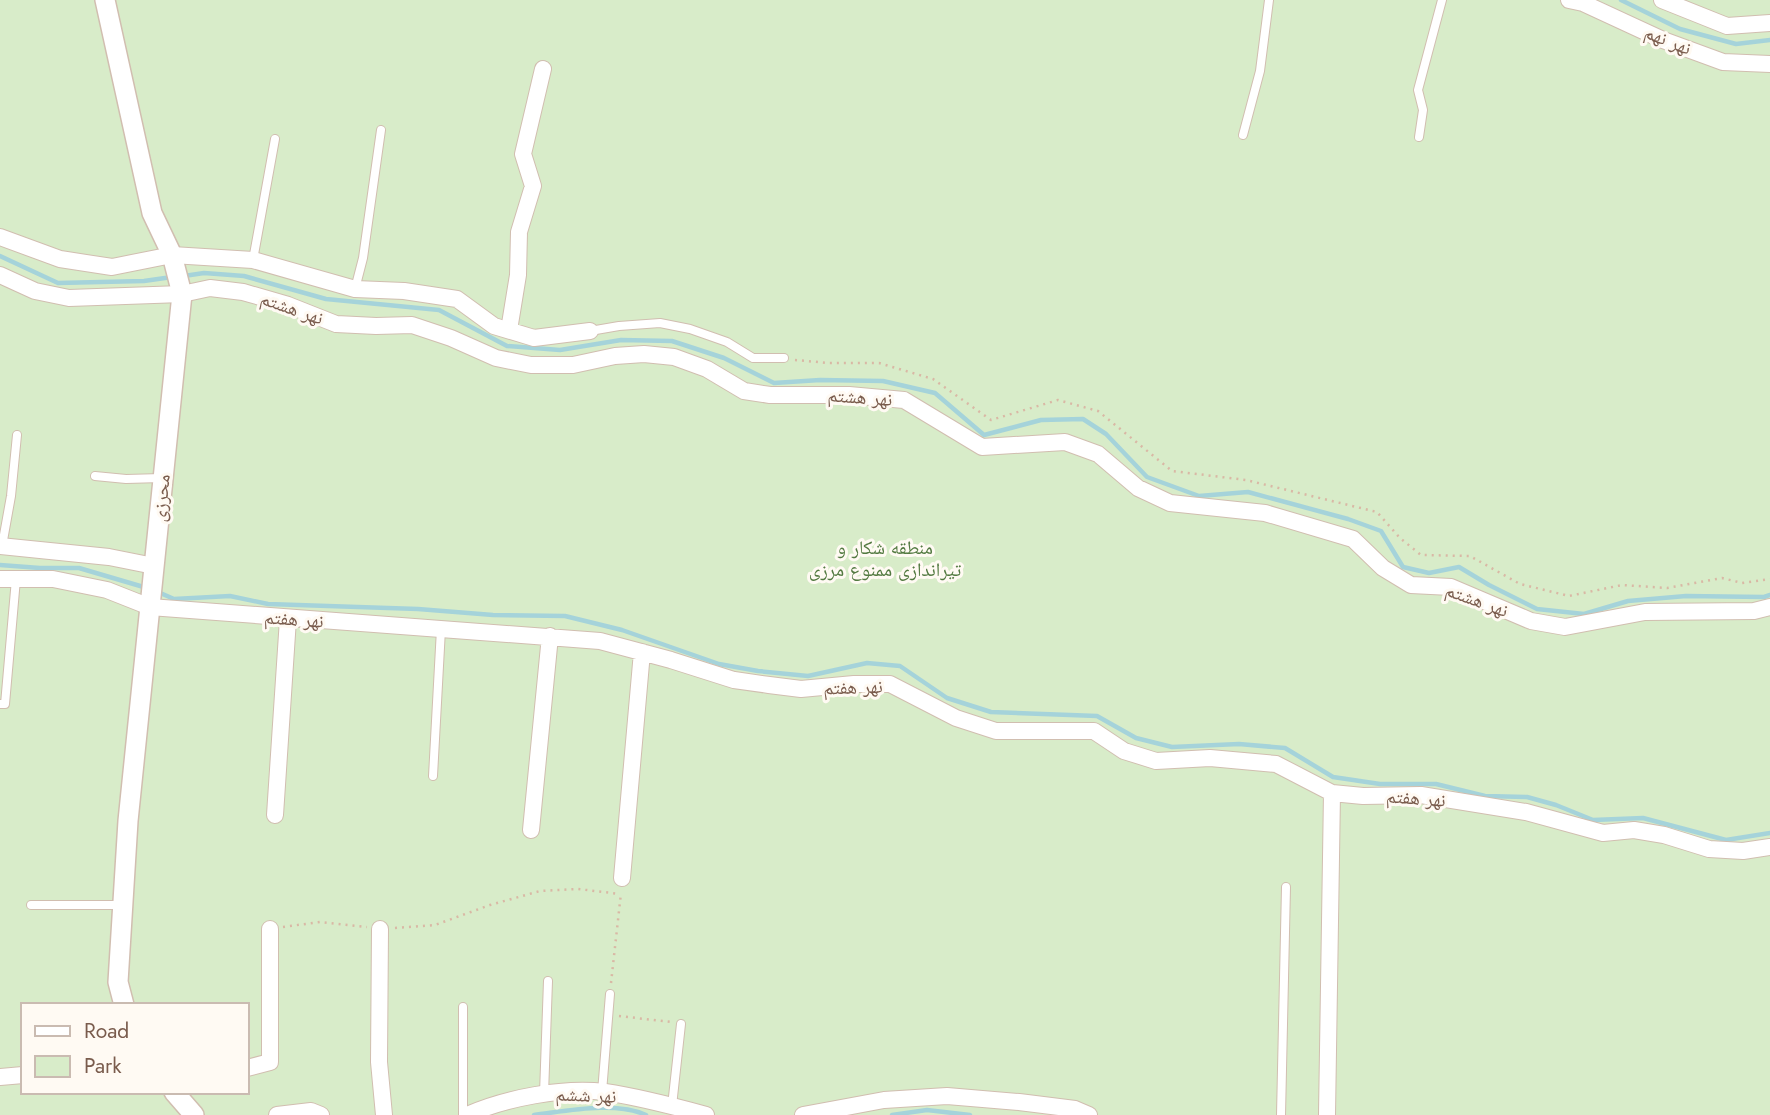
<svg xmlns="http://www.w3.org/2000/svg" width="1770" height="1115" font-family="Jost,'Noto Naskh Arabic',sans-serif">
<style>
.green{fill:#d8ecc9;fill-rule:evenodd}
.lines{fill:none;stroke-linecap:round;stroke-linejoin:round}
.stream{stroke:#a5d3da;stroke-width:4.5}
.service-casing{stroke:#d1beb0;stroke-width:10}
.minor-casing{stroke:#d1beb0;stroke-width:18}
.tertiary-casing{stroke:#d1beb0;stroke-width:22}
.path{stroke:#d9b8a5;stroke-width:2.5;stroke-dasharray:2 5;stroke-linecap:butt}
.service{stroke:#fff;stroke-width:8}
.minor{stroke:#fff;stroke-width:16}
.tertiary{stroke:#fff;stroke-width:19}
.labels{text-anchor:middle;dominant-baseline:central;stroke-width:6;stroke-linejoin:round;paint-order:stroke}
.street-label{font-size:19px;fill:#7a5c4d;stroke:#fffaf3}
.park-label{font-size:19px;fill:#537a41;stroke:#fffaf3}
</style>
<rect width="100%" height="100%" fill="#fdf6ec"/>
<path class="green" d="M0 0H1770V1115H0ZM23 1005H247V1092H23Z"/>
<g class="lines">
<path class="stream" d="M1621 0 1680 29 1736 44 1770 40
M0 256 58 283 144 281 172 277
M184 276 204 273 244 276 326 299 439 310 507 346 560 350 621 340 672 341 724 358 774 383 820 380 883 381 935 393 984 435 1041 420 1083 419 1106 434 1147 477 1199 496 1248 492 1348 519 1381 531 1403 567 1429 573 1459 567 1489 585 1537 609 1584 614 1628 601 1686 596 1764 597 1770 595
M0 565 40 568H79L147 588
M158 592 174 599 230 596 268 604 418 609 493 615 565 616 622 630 719 664 758 671 808 676 867 663 900 666 947 698 991 712 1097 716 1136 738 1172 747 1239 744 1285 748 1333 777 1380 784H1436L1485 796 1527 797 1556 805 1593 820 1643 818 1726 840 1770 833
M534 1115C567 1111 615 1101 646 1115
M892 1115 927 1110 970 1115"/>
<g class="service-casing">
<path id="service" d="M1243 135 1260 71 1269 0
M1419 137 1423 110 1418 90 1442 0
M253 260 275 139
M355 289 363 258 381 130
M590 331 619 326 660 323 690 329 727 342 753 358H784
M95 476 126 479 162 478
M2 546 11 496 17 435
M0 704H5L16 579
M433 776 441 629
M31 905H122
M602 1092 610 994
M544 1094 548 981
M672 1106 681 1024
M463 1115V1007
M1281 1115 1286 887"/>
</g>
<g class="minor-casing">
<path id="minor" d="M1569 0 1583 3 1663 40 1723 62 1770 64
M1662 0 1727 26 1770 23
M0 237 60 259 112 267 172 255 253 260 355 289 404 291 457 299 494 326 534 338 590 331
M0 275 35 291 69 298 182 294 210 288 243 292 288 305 336 324 376 326 412 325 451 338 496 358 531 365H573L615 356 644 354 674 357 707 369 744 391 770 395H849L904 400 982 447 1065 442 1098 454 1138 488 1170 503 1265 513 1353 539 1383 568 1411 585 1451 587 1531 621 1565 627 1645 612 1754 611 1770 607
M509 330 518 275 519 232 533 186 523 154 543 69
M0 546 109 557 154 566
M0 579H53L107 590 150 607 600 641 671 660 734 680 769 685 801 689 854 684H890L956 718 996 731H1094L1124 751 1156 761 1210 758 1276 764 1332 793 1363 796 1421 795 1526 812 1603 833 1634 830 1664 835 1709 849 1743 851 1770 847
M275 815 288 619
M531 830 550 636
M622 878 642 652
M380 929 379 1062 384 1115
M247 1068 270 1062V929
M0 1077 23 1075
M277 1115 311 1111 321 1115
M467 1115C506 1098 562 1087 605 1092 639 1097 673 1106 706 1115
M803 1115 884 1100 947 1096 1019 1102 1075 1109 1089 1115
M1327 1115 1332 793"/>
</g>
<g class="tertiary-casing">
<path id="tertiary" d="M105 0 152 213 172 255 182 294 128 821 118 982 124 1005
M174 1092 194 1115"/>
</g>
<path class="path" d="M795 360 829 363H879L933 379 991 420 1058 400 1098 411 1172 471 1246 480 1377 512 1400 538 1421 555 1470 556 1520 584 1569 596 1622 585 1667 588 1722 578 1742 583 1770 579
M283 927 320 922 367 927
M395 928 435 925 490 905 540 891 578 889 620 894
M611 983 621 893
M619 1016 671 1022"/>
<use href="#service" class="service"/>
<use href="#minor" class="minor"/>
<use href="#tertiary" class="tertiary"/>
</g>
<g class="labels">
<g class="street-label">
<text transform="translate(1668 40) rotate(22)">نهر نهم</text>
<text transform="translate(292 308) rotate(19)">نهر هشتم</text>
<text transform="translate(860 397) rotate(4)">نهر هشتم</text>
<text transform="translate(161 498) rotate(-84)">محرزی</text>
<text transform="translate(1477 600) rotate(20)">نهر هشتم</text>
<text transform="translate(294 619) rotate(4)">نهر هفتم</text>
<text transform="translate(853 687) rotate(-2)">نهر هفتم</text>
<text transform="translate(1416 798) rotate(4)">نهر هفتم</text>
<text transform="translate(586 1095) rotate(2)">نهر ششم</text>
</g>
<g class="park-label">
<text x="885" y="547">منطقه شکار و<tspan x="885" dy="22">تیراندازی ممنوع مرزی</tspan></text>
</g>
</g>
<rect x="21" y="1003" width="228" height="91" fill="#fffaf3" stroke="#cabbb1" stroke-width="2"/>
<rect x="35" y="1026" width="35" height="10" fill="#ffffff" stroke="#cabbb1" stroke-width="2"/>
<text x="84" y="1038" font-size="21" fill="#7a5c4d">Road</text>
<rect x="35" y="1056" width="35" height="21" fill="#d8ecc9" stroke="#cabbb1" stroke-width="2"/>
<text x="84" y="1073" font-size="21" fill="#7a5c4d">Park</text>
</svg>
